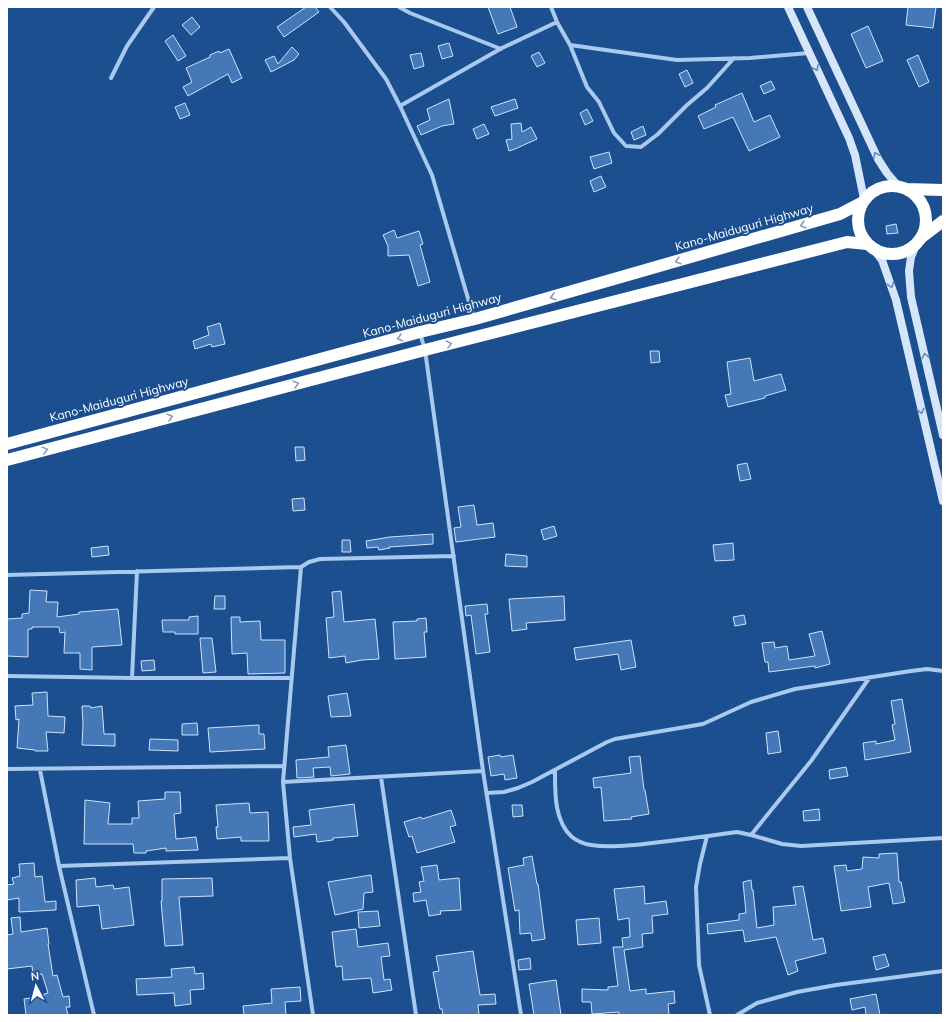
<svg xmlns="http://www.w3.org/2000/svg" width="950" height="1022" font-family="Mulish,sans-serif">
<style>
.building{fill:#4478b7;stroke:#cfe3fa}
.lines{fill:none;stroke-linecap:round;stroke-linejoin:round}
.street{stroke:#a9c9ee;stroke-width:4}
.secondary{stroke:#d6e6fa;stroke-width:8}
.highway{stroke:#fff;stroke-width:12}
.oneway{stroke:#668bba}
.oneway2{stroke:#829ec1}
.labels{text-anchor:middle;dominant-baseline:central;stroke-width:4;stroke-linejoin:round;paint-order:stroke}
.street-label{font-size:12px;fill:#fff;stroke:#1b4f8f}
</style>
<rect width="100%" height="100%" fill="#1b4f8f"/>
<path class="building" d="M306 7H315L319 12 284 37 277 27Z
M488 7H510L517 27 498 34Z
M908 7H936L933 28 906 25Z
M192 17 200 27 191 35 182 25Z
M868 26 883 61 866 68 851 34Z
M173 35 186 56 178 61 165 41Z
M449 43 453 56 442 59 438 46Z
M292 47 299 54 294 60 271 72 265 60 274 56 278 64Z
M229 49 242 78 232 83 228 74 188 96 183 87 192 82 186 68 210 57V55L219 51 220 53Z
M539 52 545 63 537 67 531 56Z
M421 53 424 66 414 69 410 55Z
M918 55 929 82 919 87 907 60Z
M687 70 693 83 685 87 679 74Z
M771 81 775 89 764 94 760 86Z
M742 93 754 122 770 115 780 137 749 151 733 117 704 129 698 116 716 107 715 105Z
M449 99 454 124 442 126 421 135 417 126 430 120 427 109Z
M515 99 518 108 495 116 491 107Z
M185 103 190 115 180 119 175 107Z
M587 109 593 121 585 125 580 113Z
M521 123 522 132 531 127 537 139 515 149 509 151 506 140 512 139 511 124Z
M484 124 489 134 477 139 473 129Z
M643 126 646 135 634 140 631 132Z
M609 152 612 163 594 169 590 157Z
M601 176 606 187 594 192 590 181Z
M896 224 898 233 887 234 886 226Z
M394 230 397 238 419 231 423 244 420 245 430 282 418 286 409 255 388 256V246L383 235Z
M220 323 225 344 212 347 211 344 195 349 193 341 209 335 207 327Z
M650 351H659L660 362 651 363Z
M750 358 754 381 781 374 786 390 765 396V398L728 407 725 395 731 394 727 362Z
M295 447H304L305 460 296 461Z
M747 463 751 479 740 481 737 465Z
M304 498 305 510 293 511 292 499Z
M474 505 477 525 493 523 495 537 456 542 454 528 461 527 458 507Z
M554 526 557 536 544 540 541 530Z
M433 534V544L389 547 390 548 379 550 378 547 367 548 366 541 390 537Z
M342 540H350L351 552H342Z
M733 543 734 560 715 561 713 545Z
M108 546 109 555 92 557 91 548Z
M506 554 527 556V567L505 566Z
M30 590 47 591 46 602H58L57 617 79 614V612L118 609 122 645 92 647V670L80 669V653H64L65 632 60 633 59 627H32V629H28V657L7 656V619L22 618V614L29 613Z
M341 591 344 622 375 619 379 659 362 660 346 663 345 656 329 658 326 618 334 617 332 592Z
M215 596H225V609H214Z
M564 596 565 620 526 623 527 629 512 631 509 599Z
M487 604 488 614H485L490 652 476 654 471 615 466 616 465 606Z
M744 615 746 624 735 626 733 617Z
M198 616V634H175V632H163L162 620H189V617Z
M231 617H240V622L260 621 261 640H285V673L248 674 247 653 232 654Z
M426 618 427 632H424L426 657 395 659 393 622 417 621V619Z
M822 631 830 664 815 668V666L769 672 768 662H765L762 643 774 642 775 648 787 646 789 660 815 656 809 634Z
M200 638H212L216 672 203 673Z
M631 640 636 667 621 670 618 654 576 660 574 648Z
M154 660 155 670 142 671 141 661Z
M47 692 48 716 65 717 64 733 46 732 48 751H35V750L17 748 19 719 16 720 15 706 33 705 32 693Z
M347 693 351 716 331 717 328 696Z
M902 699 911 752 865 760 863 743 876 741V744L895 740 892 725 895 724 891 701Z
M82 706H90L91 708 102 706 104 734H115V746L82 745 83 725Z
M197 723 198 735H182V724Z
M259 725V734H264L265 749 210 752 208 728Z
M778 731 781 752 768 754 766 733Z
M150 739 178 740V751L149 750Z
M346 745 350 774 331 776 330 767 313 768 314 777 297 778 296 760 329 757 328 747Z
M500 755 501 757 513 755 517 778 505 780 504 774 491 776 488 757Z
M640 756 644 790H645L649 814 631 817 632 819 604 821 601 787 594 788 593 778 631 773 629 757Z
M846 767 848 776 830 779 829 770Z
M165 792H180L181 813 174 814 176 839 196 837 198 850 166 851V848L146 851V853H134L133 844H84L85 800 110 803 108 824H132V818H139L138 801 165 799Z
M249 803 250 813 268 812 269 841H241V837L217 839 216 827H218L216 805Z
M354 804 358 836 333 838V840L317 842 316 834 294 837 293 827 311 825 309 810Z
M512 805H522L523 816 513 817Z
M819 809 820 820 804 821 803 811Z
M451 810 456 825 450 827 455 842 417 853 412 836 409 837 404 822 421 817 422 819Z
M897 853 899 882H901L905 902 893 904 889 883 868 887 871 907 841 911 834 866 846 865 847 871 862 869 863 857 879 858V854Z
M532 856 537 884H538L545 939 532 941 531 933 520 934 519 910 515 911 508 868 524 865 523 858Z
M34 863 35 877 42 876 45 902 56 901V910L19 912V898L7 900V885L14 884 12 878 20 876 19 864Z
M437 865 439 880 459 878 461 910 440 911 441 914 429 916 426 900 414 902 413 893 421 892 419 882 424 881 421 867Z
M371 875 373 892 364 893 363 909 335 915 328 882Z
M95 878 96 887 113 885 114 889 129 887 134 925 102 929 99 905 77 907 76 880Z
M212 878 213 896 179 897 183 945 165 946 161 901H162V879Z
M751 880 752 890H753L757 928 774 925 773 907 796 905 793 887 803 886 813 940 823 938 826 953 795 961 798 971 788 975 776 937 745 942 743 930 708 934 707 924 739 920V914L746 913 743 882Z
M644 886 645 904 666 901 668 914 652 916 653 933 642 934 643 947 624 950 630 991 646 989V994L674 991 675 1003 668 1004 669 1015H619V1012L592 1014 591 1002H582V989L608 990V987L618 986 613 947H623L622 938 630 937 629 918 618 920 614 889Z
M378 911 380 926 359 928 358 912Z
M20 917 21 932 47 928 49 944H48L53 976 57 975 63 997 69 996 70 1007H66L68 1015H26L24 999 44 996V994L48 993 42 974 33 975 32 966 7 969V935L13 934 11 918Z
M599 918 601 943 578 945 576 920Z
M356 929 358 947 388 943 390 956 381 957 384 980 390 979 392 990 373 993 371 978 343 980 342 966 336 967 332 932Z
M473 951 480 995 495 994 496 1004 478 1005 479 1015H443L442 1009H440L433 972 439 971 436 956Z
M885 954 889 966 876 970 873 957Z
M530 958 531 969 519 970 518 960Z
M194 967 195 974 203 973 204 989 190 990 191 1004 175 1006 174 993 137 995 136 979 172 977 171 969Z
M556 980 561 1015H534L529 984Z
M300 987 301 1001 285 1002 286 1015H244L243 1006 272 1003 271 989Z
M876 994 880 1015H866L865 1007 852 1010 850 999Z"/>
<g class="lines">
<path class="street" d="M330 7 344 22 386 79 400 106 432 175 474 319
M399 7 410 13 501 49
M551 7 557 22 570 45 587 87 599 102 614 133 626 146 641 147 658 134 687 105 707 88 734 58
M570 45 677 60 750 58 809 53
M111 78 127 46 154 7
M400 106 502 48 557 22
M420 333 425 350 483 771 521 1015
M7 575 301 567
M7 676 132 678H291
M132 678 137 571
M7 769 284 766
M40 770 59 866 94 1015
M555 771C555 792 554 821 572 837 577 841 585 844 591 845 611 848 633 845 652 843 680 840 709 836 737 832L751 835 782 844 801 846 943 838
M381 777 416 1015
M283 782 483 771
M487 793 504 792 518 788 532 782 607 742 615 739 703 724 751 702 795 689 911 671 927 669 943 671
M751 835 811 761 870 677
M707 836 700 864 696 887 699 965 710 1015
M59 866 290 858
M313 1015 290 858 283 782 301 567 309 562 320 559 454 556
M737 1015 757 1003 797 992 836 985 943 971"/>
<path class="secondary" d="M788 7 849 138 855 155 864 199
M807 7 878 159 887 173 898 186
M916 245 911 257 909 271 911 297 943 435
M874 250 882 260 896 300 943 501"/>
<path class="highway" d="M858 220a34 34 0 1 1 68 0a34 34 0 1 1-68 0Z
M906 189 943 190
M922 237 943 221
M7 444 420 332 475 319 840 214 861 203
M7 460 425 350 847 242 867 244"/>
</g>
<defs><path id="oneway-chevron" d="M-2-3.5L2.5 0L-2 3.5" fill="none" stroke-width="1.6" stroke-linecap="round" stroke-linejoin="round"/></defs>
<g class="oneway">
<use href="#oneway-chevron" transform="translate(816 68) rotate(65)"/>
<use href="#oneway-chevron" transform="translate(876 155) rotate(-117)"/>
<use href="#oneway-chevron" transform="translate(891 285) rotate(71)"/>
<use href="#oneway-chevron" transform="translate(925 356) rotate(-103)"/>
<use href="#oneway-chevron" transform="translate(921 411) rotate(77)"/>
</g>
<g class="oneway2">
<use href="#oneway-chevron" transform="translate(803 225) rotate(164)"/>
<use href="#oneway-chevron" transform="translate(678 261) rotate(164)"/>
<use href="#oneway-chevron" transform="translate(553 297) rotate(164)"/>
<use href="#oneway-chevron" transform="translate(400 338) rotate(165)"/>
<use href="#oneway-chevron" transform="translate(449 344) rotate(-14)"/>
<use href="#oneway-chevron" transform="translate(296 384) rotate(-15)"/>
<use href="#oneway-chevron" transform="translate(170 417) rotate(-15)"/>
<use href="#oneway-chevron" transform="translate(45 450) rotate(-15)"/>
</g>
<g class="labels">
<g class="street-label">
<text transform="translate(744 227) rotate(-16)">Kano-Maiduguri Highway</text>
<text transform="translate(432 315) rotate(-15)">Kano-Maiduguri Highway</text>
<text transform="translate(119 399) rotate(-15)">Kano-Maiduguri Highway</text>
</g>
</g>
<rect width="950" height="1022" fill="none" stroke="#ffffff" stroke-width="16"/>
<g transform="translate(36 986) rotate(354)" stroke="#1b4f8f" stroke-width="3" paint-order="stroke">
<path d="M0-3L7 15L0 10L-7 15Z" fill="#ffffff"/>
<text y="-6" font-size="11" font-weight="bold" text-anchor="middle" fill="#ffffff">N</text>
</g>
</svg>
